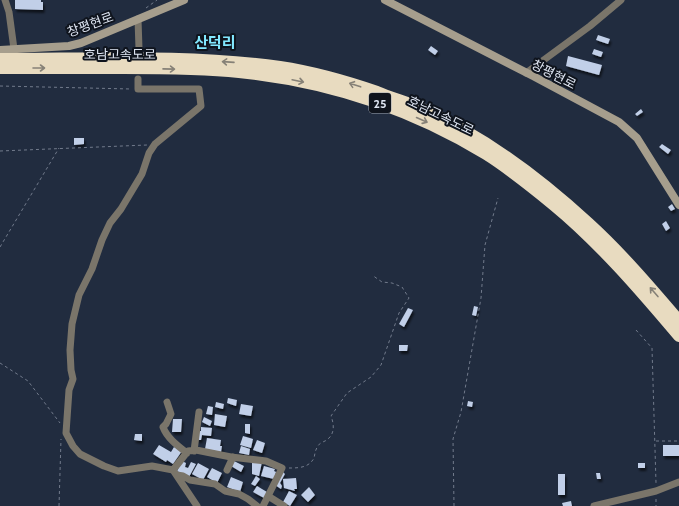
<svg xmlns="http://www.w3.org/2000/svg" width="679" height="506" font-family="Cabin,'Noto Sans KR',sans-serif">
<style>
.building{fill:#c1cfe8;filter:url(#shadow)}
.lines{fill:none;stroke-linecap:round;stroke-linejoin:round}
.path{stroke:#727b8c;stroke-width:1;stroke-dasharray:3 3;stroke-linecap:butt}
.street{stroke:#7a756a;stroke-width:7}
.secondary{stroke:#a69e8d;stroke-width:8}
.highway{stroke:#e8dbc0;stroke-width:12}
.oneway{stroke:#868177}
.labels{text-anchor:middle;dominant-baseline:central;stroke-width:4;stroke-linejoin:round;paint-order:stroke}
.shield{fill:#0f141d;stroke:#a1a7b3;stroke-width:1}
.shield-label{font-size:12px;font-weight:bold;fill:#dfe6f3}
.street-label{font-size:13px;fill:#dfe6f3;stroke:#0f141d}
.quarter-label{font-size:15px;font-weight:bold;fill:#82e8ff;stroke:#0f141d}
</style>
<defs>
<filter id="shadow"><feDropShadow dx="1.5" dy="3" stdDeviation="1" flood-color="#0009"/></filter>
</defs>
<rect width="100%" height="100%" fill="#212c3f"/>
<path class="building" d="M15 0H41V2H43V10L15 9Z
M598 35 610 39 608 44 596 40Z
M431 46 438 51 435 55 428 50Z
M594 49 603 52 601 57 592 54Z
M568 56 602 65 599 75 566 66Z
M641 109 643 112 637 116 635 114Z
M74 138H84V144L74 145Z
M662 144 671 150 668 154 659 147Z
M672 204 675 209 671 211 668 207Z
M666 221 670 228 666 231 662 224Z
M474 306 478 307 476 316 472 315Z
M408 308 413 310 404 327 399 324Z
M399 345H408L407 351H399Z
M228 398 237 400 236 406 227 403Z
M468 401 473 402 472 407 467 406Z
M216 402 224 404 223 409 215 407Z
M241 404 253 406 251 416 239 414Z
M208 406 213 407 212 415 206 414Z
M215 414 227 416 225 427 214 425Z
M204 417 212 421 210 426 202 422Z
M173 419H182L181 432H172Z
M245 424H250V434L245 433Z
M201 427 212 428 211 436 202 435 201 440H197L198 431H201Z
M135 434H142V441L134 440Z
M243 436 253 439 251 448 240 445Z
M207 438 221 440 220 446H222L221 452 205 449Z
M257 440 265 443 262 453 253 450Z
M159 445 171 452 174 447 182 451 173 464 167 460 166 462 153 454Z
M663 445H679V456H663Z
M241 446 250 449 249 455 239 453Z
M252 460 262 462 259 476 252 474Z
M182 461 186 463 185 467 188 468 191 462 196 464 189 477 177 471Z
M234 461 244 466 241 472 231 466Z
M198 463 209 469 203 480 192 474Z
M638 463H645V468H638Z
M264 466 275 469 274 471 276 472 274 479 261 476Z
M212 468 222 473 217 483 207 477Z
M283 472 285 474 280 483 282 486 281 489 275 485Z
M596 473H600L601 479H597Z
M558 474H565V495H558Z
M256 476 260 479 255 486 251 484Z
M231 477 243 482 240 492 227 487Z
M296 478 297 489H294L295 491 284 488 283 479Z
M257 486 267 492 264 498 253 492Z
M309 487 315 495 308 502 301 495Z
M289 491 297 495 290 506 283 502Z
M571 501 572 506H563L562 503Z"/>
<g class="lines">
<path class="path" d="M146 8 157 0
M0 86 131 89
M0 151 147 145
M0 247 59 148
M636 330 652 348 656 483
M0 363 28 381 60 423
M656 441H679
M289 468C298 468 309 468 314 458 315 454 315 450 318 446 320 442 325 442 328 439 335 433 334 424 331 416L347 393 371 377 381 365 399 313 409 298 402 287 392 283 382 282 372 275
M656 499V506
M59 506 61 439
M454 506 453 439 461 412 481 298 485 245 498 198"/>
<path class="street" d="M5 0 9 12 14 49
M138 19 139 49
M526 73 590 26 621 0
M138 79V89H199L201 106 155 144 149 153 142 174 121 209 110 223 102 240 92 269 79 295 72 324 70 350 71 370 73 379 69 390 66 433 73 446 80 454 104 466 118 471 152 466 173 470 197 506
M167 402 171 414 166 424 163 427C167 438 178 446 187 453
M194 451 199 412
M173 470 188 451 196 450 231 457 266 461 282 468 263 506
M227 470 233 457
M177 475 183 476 190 480 215 484 225 491 239 494 248 499 257 506
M268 496 284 506
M594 506 656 491 679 482"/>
<path class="secondary" d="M385 0 533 76 619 122 637 138 679 205
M0 50 69 46 81 43 184 0"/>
<path class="highway" d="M0 59C92 59 190 54 280 67 313 72 345 81 377 92 391 98 406 102 420 108 482 135 538 177 588 223 621 253 650 287 679 321
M0 68C41 68 82 68 123 68 162 68 201 68 239 72 326 81 411 108 486 154 510 169 532 187 554 205 599 242 641 291 679 336"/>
</g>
<defs><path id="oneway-shaft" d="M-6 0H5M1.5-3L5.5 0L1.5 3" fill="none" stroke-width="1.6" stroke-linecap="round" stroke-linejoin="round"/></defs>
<g class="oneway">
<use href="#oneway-shaft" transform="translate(228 62) rotate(-176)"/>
<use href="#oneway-shaft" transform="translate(39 68)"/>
<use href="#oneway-shaft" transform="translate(169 69) rotate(1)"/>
<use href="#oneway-shaft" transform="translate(298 81) rotate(12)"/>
<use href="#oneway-shaft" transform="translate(355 85) rotate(-162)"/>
<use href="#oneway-shaft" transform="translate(422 120) rotate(24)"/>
<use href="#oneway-shaft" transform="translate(654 292) rotate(-131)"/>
</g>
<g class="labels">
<rect class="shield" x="369" y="93" width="22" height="20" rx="3"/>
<g class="shield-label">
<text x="380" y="103">25</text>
</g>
<g class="street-label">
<text transform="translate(90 24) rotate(-20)">창평현로</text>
<text x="120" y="54">호남고속도로</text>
<text transform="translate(554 74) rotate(27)">창평현로</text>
<text transform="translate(441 115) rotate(26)">호남고속도로</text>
</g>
<g class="quarter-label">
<text x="215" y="43">산덕리</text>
</g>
</g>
</svg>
